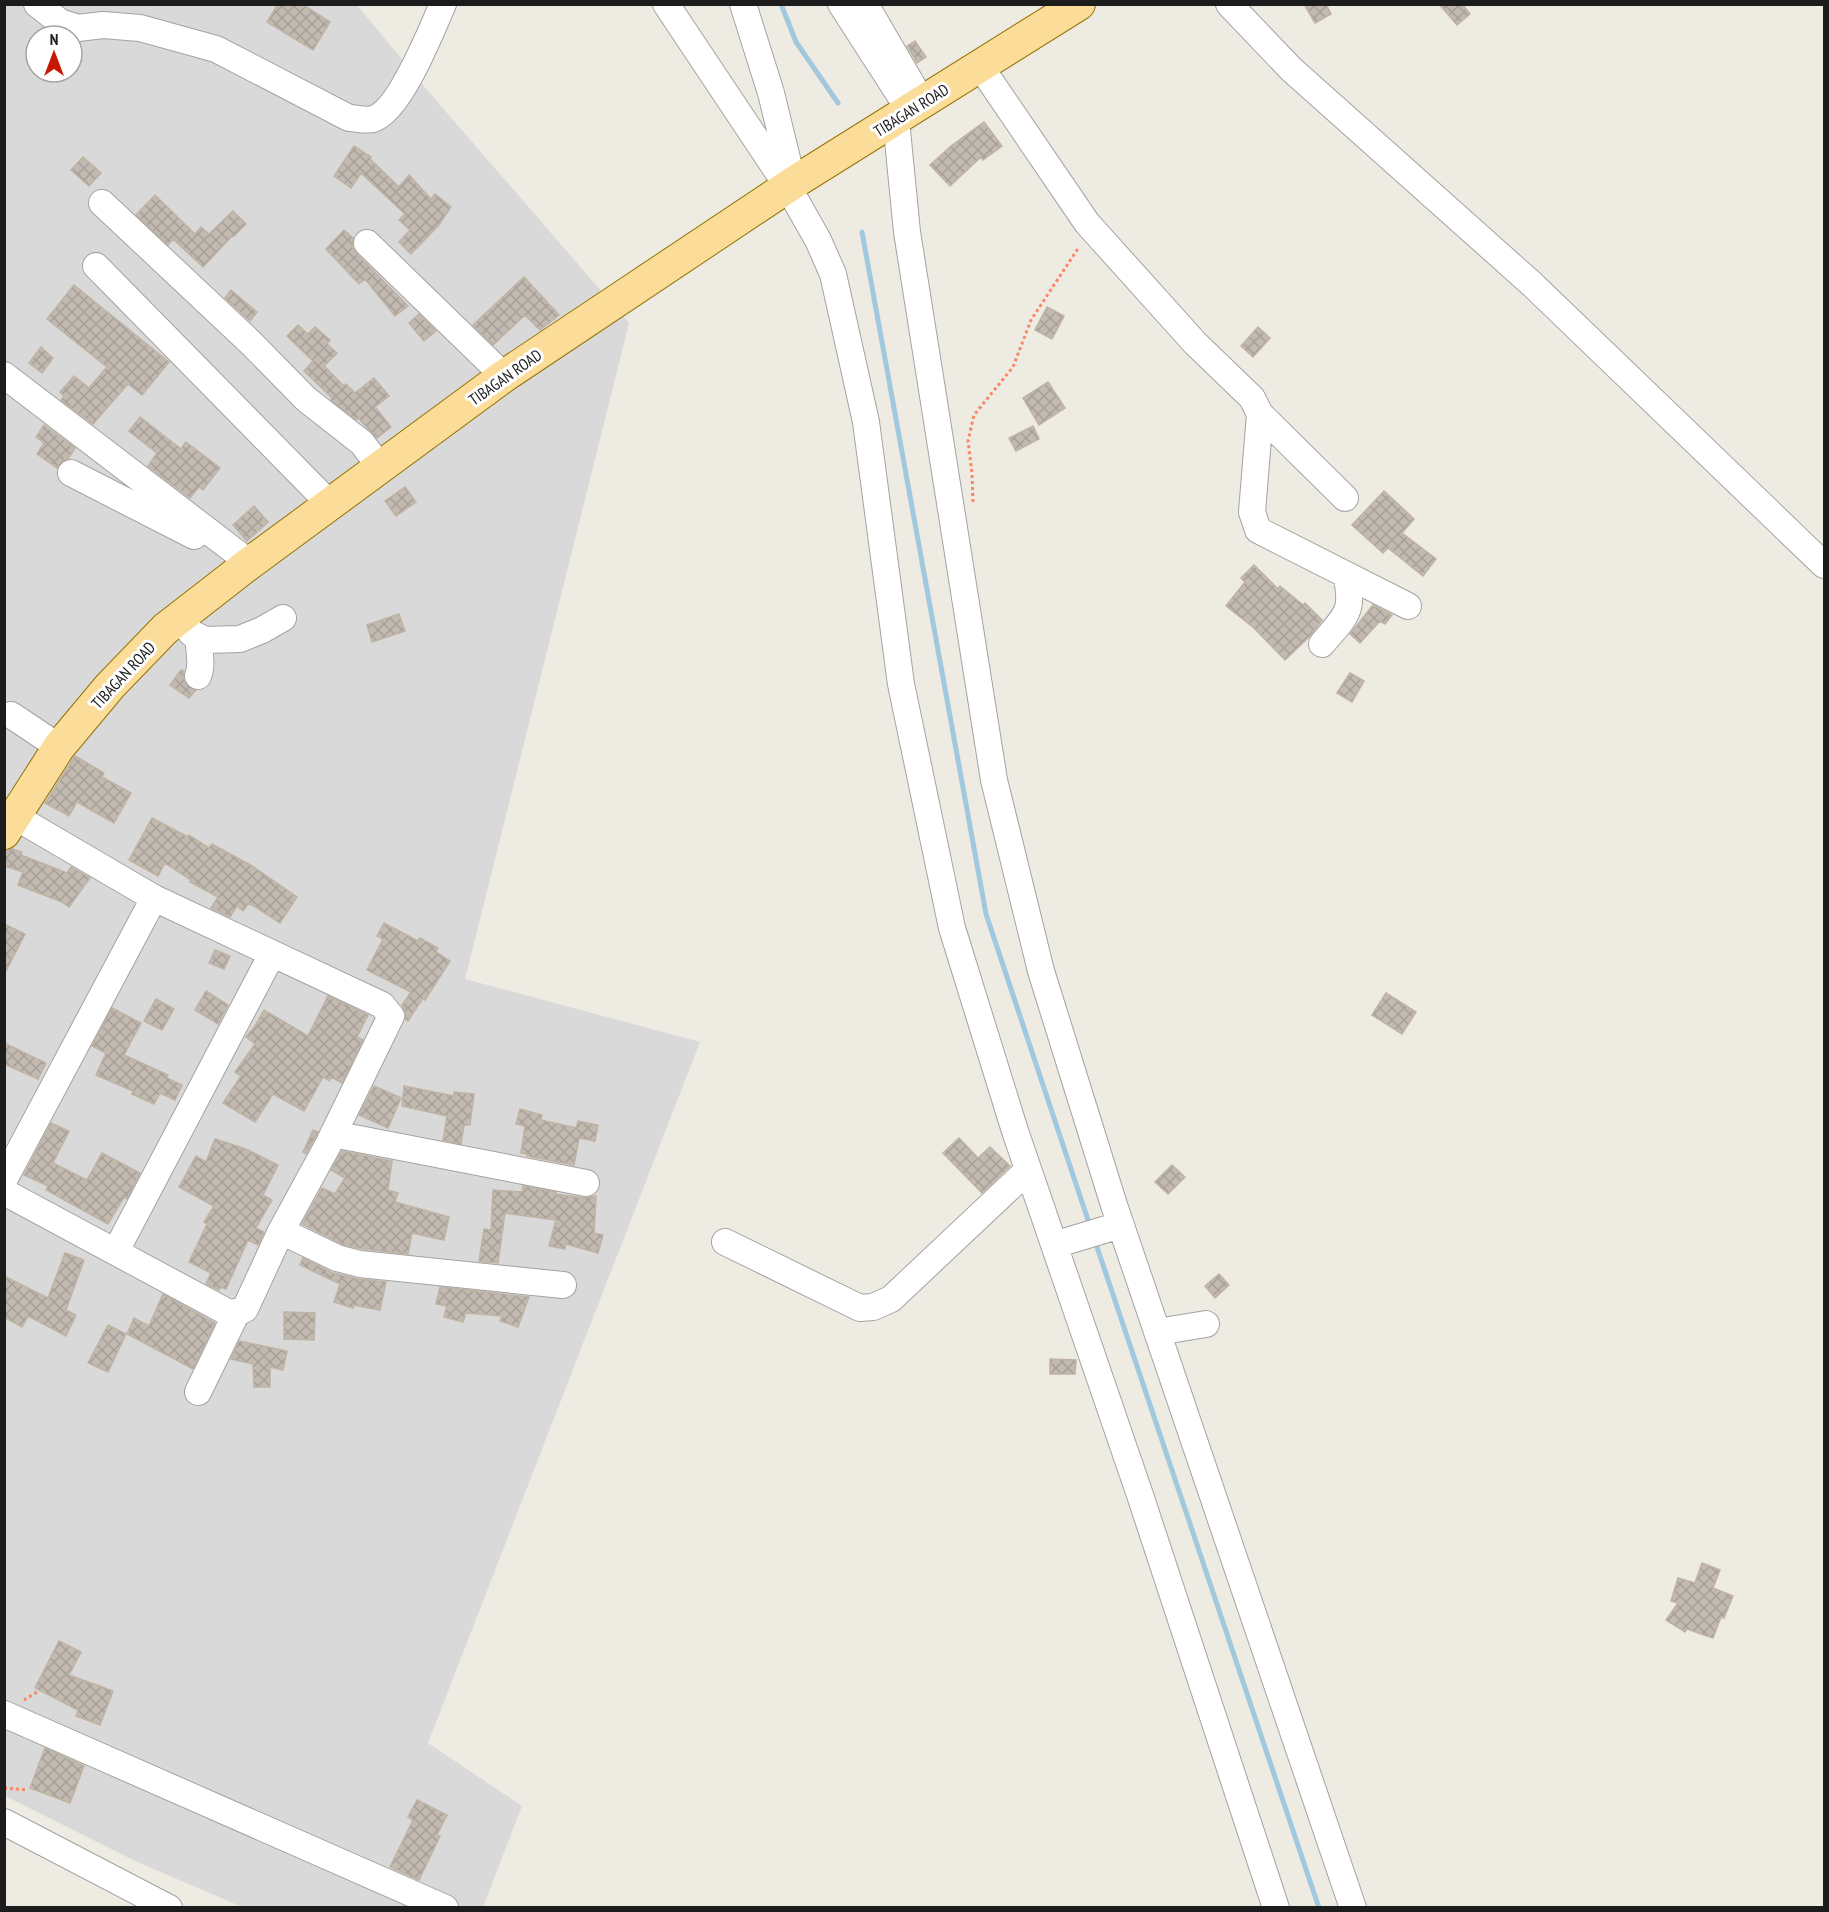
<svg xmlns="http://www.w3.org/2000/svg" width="1829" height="1912" font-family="'PT Sans Narrow',sans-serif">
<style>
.residential{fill:#dad9d9;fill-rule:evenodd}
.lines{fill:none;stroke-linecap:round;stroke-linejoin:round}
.stream{stroke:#a1c8dc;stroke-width:5}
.building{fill:url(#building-cross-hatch);stroke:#bfb3a4;stroke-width:1.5}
.minor-casing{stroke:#a3a3a3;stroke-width:28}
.major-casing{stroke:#947400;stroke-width:34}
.path{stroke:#f98767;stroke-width:3;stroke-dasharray:3 3;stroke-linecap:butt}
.minor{stroke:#fff;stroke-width:26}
.major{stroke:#fbdc99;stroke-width:32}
.labels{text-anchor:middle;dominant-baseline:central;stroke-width:6;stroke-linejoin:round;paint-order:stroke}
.street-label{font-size:16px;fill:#1c1c1c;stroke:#fff}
</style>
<defs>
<pattern id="building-cross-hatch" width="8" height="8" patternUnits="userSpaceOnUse" patternTransform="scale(1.5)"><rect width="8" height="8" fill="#c2bab1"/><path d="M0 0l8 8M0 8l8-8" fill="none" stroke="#a69f98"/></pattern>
</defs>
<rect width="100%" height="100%" fill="#eeebe2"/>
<path class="residential" d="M4 5H357L428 91 629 323 465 979 700 1042 428 1743 522 1806 483 1907H242L135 1861 5 1796ZM36 36H72V72H36Z"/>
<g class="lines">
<path class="stream" d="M781 4 796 42 838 103
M862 232 986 914 1090 1226
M1095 1241 1319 1908"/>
</g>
<path class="building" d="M278 4H302L330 22 313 50 267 22Z
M1304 4H1326L1331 14 1315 23Z
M1439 4H1462L1470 14 1457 25Z
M915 41 926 57 917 63 907 46Z
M984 122 1002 146 983 160 981 157 950 186 930 165 951 146Z
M354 146 371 157 370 159 399 187 409 175 431 199 435 194 451 207 438 226 411 254 399 242 410 230 399 220 405 214 361 173 351 188 334 176Z
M83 157 101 173 89 186 71 170Z
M155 195 195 234 201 227 209 234 233 211 246 224 234 236 233 235 203 267 173 239 168 245 136 215Z
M344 230 353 238 352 247 357 254 408 306 395 316 365 279 359 284 326 249Z
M524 277 559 315 540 330 525 315 493 345 473 325Z
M74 285 169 362 142 395 128 384 93 424 61 400 64 396 60 392 74 376 89 388 107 367 47 319Z
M231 290 257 312 250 321 225 298Z
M1047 307 1064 316 1052 339 1035 330Z
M419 314 436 331 424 341 409 323Z
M298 325 308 334 315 327 330 340 327 344 337 353 324 366 344 386 346 384 355 393 374 378 389 396 375 407 391 427 377 438 358 418 356 420 331 400 332 398 304 371 313 361 287 336Z
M1258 327 1270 338 1253 357 1241 346Z
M41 347 53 358 42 373 29 363Z
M1048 382 1065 408 1039 425 1023 398Z
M140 417 181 449 186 442 220 468 203 490 199 487 190 498 148 466 157 453 129 431Z
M44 425 75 448 68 459 62 461 57 468 37 454 44 443 36 437Z
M1033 426 1039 439 1016 451 1009 438Z
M405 487 416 502 396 516 385 501Z
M1384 491 1414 519 1402 533 1436 559 1423 576 1388 548 1383 553 1352 525Z
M254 506 268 522 247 541 233 525Z
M1254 565 1278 589 1280 586 1303 605 1305 603 1322 620 1309 637 1285 660 1254 628 1226 606 1245 582 1241 578Z
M1373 605 1392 615 1385 624 1380 621 1360 643 1350 634Z
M399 614 405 631 372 642 367 625Z
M181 670 184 671 183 678 186 685 196 690 189 698 170 685Z
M1350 673 1364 681 1352 702 1337 693Z
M75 756 104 773 102 777 131 793 114 823 77 802 69 816 45 803Z
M152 818 188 837 189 835 209 848 212 844 252 866 297 897 280 923 249 903 243 911 237 906 230 917 211 908 218 897 190 882 191 880 165 863 158 876 129 860Z
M12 849 22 852 21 855 67 873 71 867 90 878 69 907 62 902 18 885 23 872 4 866V851Z
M384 923 418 941 420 938 438 948 436 952 450 961 425 1000 423 998 408 1021 405 1019 406 1014 402 1005 411 992 367 970 383 939 377 936Z
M4 924 25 934 4 975Z
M215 950 230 956 224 969 209 963Z
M206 991 228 1005 218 1024 195 1010Z
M1386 993 1416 1012 1402 1034 1372 1015Z
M328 996 368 1015 357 1037 363 1040 342 1083 331 1077 329 1081 323 1077 304 1111 273 1094 255 1122 223 1103 241 1076 235 1072 255 1044 246 1037 255 1026 264 1010 308 1036Z
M156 999 174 1009 162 1030 144 1021Z
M112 1008 141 1023 124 1055 168 1075 167 1078 182 1085 175 1100 160 1093 154 1104 132 1094 133 1091 96 1075 106 1053 92 1046Z
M4 1043 46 1063 38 1079 4 1064Z
M374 1086 401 1098 388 1128 359 1115Z
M404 1086 454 1096V1092L474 1094 470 1125H464L461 1144 443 1140 447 1116 402 1106Z
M520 1109 542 1115 541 1120 576 1128 578 1121 598 1125 595 1141 579 1138 574 1165 527 1156V1154L521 1153 525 1126 516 1124Z
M51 1123 69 1131 53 1163 87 1180 102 1153 140 1173 127 1199 124 1197 108 1224 46 1190 48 1186 24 1175Z
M313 1130 318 1132 306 1154 303 1152Z
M959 1138 978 1158 990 1147 1010 1166 982 1193 943 1153Z
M215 1139 246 1149 278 1165 263 1195 272 1200 256 1228 264 1232 258 1245 248 1240 226 1289 221 1287 219 1290 206 1284 211 1273 189 1262 207 1224 204 1222 214 1206 179 1187 196 1156 206 1162Z
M342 1151 392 1161 388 1190 398 1193 395 1202 449 1217 444 1240 412 1233 408 1254 363 1249 342 1244 302 1224 322 1188 335 1194 345 1178 331 1170Z
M1172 1165 1185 1177 1168 1194 1155 1182Z
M523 1186 556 1192V1194L584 1198 596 1196 594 1233 603 1235 598 1253 566 1244 565 1249 549 1246 556 1220 505 1213 498 1263 479 1261 484 1229 491 1230 493 1190 522 1192Z
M65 1253 84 1260 66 1310 76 1315 66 1336 28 1316 22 1327 4 1317V1276L48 1298Z
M303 1258 333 1273 358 1279 386 1282 380 1310 354 1305 353 1308 334 1302 340 1284 300 1265Z
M1219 1274 1229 1285 1215 1298 1205 1286Z
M440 1287 529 1297 518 1327 500 1321 502 1316 466 1313 463 1322 444 1317 447 1306 436 1304Z
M163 1294 215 1323 193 1369 127 1334 134 1318 149 1326Z
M284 1312 315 1313 314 1340 284 1339Z
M108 1325 126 1334 108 1372 88 1363Z
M239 1341 287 1351 283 1370 270 1367V1387H254L253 1364 231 1359Z
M1050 1359 1076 1360 1075 1374H1050Z
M1702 1563 1720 1570 1713 1588 1733 1596 1724 1618 1721 1617 1713 1638 1687 1629 1685 1632 1666 1620 1678 1603 1671 1601 1678 1578 1695 1583Z
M59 1641 81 1652 69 1675 113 1691 100 1725 76 1716 78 1710 35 1688Z
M45 1748 84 1766 70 1803 30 1788Z
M417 1800 447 1815 437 1835 440 1836 419 1880 390 1867 413 1820 408 1817Z"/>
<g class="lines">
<g class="minor-casing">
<path id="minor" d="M37 4 60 22 78 28 103 25 140 28 216 49 349 118C356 118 366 121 373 119 400 111 431 31 443 4
M666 4 788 187 818 240 833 274 866 422 901 684 952 928 1015 1131 1140 1495 1276 1908
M743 4 771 93 793 183
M841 4 910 111
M865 4 918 95
M1229 4 1291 69 1533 285 1824 565
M980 66 1087 223 1195 343 1252 398 1260 414 1252 512 1258 530 1408 606
M896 120 907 232 994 780 1041 971 1114 1205 1353 1908
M102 203 251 343 306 399 362 443 380 467
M367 243 504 376
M96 266 330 504
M4 375 250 563
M1260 414 1345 498
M71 473 194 536
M181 616 191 633 205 640 240 639 262 630 283 618
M198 637C199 650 203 665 198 676
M1322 644C1345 616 1355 613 1346 575
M11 715 59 747
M333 1134 586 1183
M4 1180 154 898
M4 1192 229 1313 241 1311 245 1309 281 1231 328 1145 391 1016 382 1005 154 898 14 816
M281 1231 337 1258 360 1264 563 1285
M725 1242 860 1308 873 1307 891 1299 1028 1170
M1054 1245 1120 1225
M116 1251 272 954
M1157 1332 1206 1324
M198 1392 237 1312
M4 1714 445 1908
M4 1822 169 1908"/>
</g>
<g class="major-casing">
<path id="major" d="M4 833 59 747 110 686 165 629 250 563 504 376 793 183 1079 4"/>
</g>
<path class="path" d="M973 502 972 473 968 441 974 415 1013 367 1031 320 1079 247
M24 1700 37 1692
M4 1788 27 1790"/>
<use href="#minor" class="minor"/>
<use href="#major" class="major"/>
</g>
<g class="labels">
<g class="street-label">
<text transform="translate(911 110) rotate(-32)">TIBAGAN ROAD</text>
<text transform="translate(505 377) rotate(-35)">TIBAGAN ROAD</text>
<text transform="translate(123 675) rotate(-47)">TIBAGAN ROAD</text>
</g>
</g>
<rect width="1829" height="1912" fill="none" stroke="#1c1c1c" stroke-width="12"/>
<g transform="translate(54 54)"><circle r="28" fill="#ffffff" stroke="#a4a4a4" stroke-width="1.5"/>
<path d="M0-4.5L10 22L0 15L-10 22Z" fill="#c71801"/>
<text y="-9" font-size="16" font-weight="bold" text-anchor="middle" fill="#1c1c1c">N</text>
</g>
</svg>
